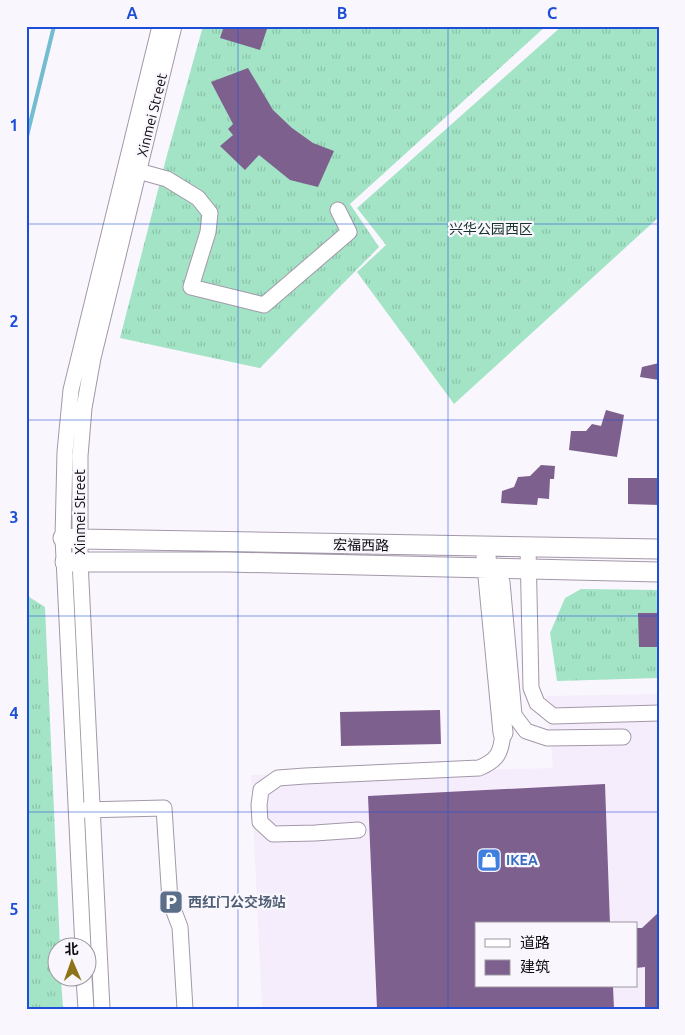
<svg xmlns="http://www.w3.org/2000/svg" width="685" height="1035" font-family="Ubuntu,'Noto Sans SC',sans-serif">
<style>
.built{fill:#f6edfc;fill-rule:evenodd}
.grass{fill:url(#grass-tufts)}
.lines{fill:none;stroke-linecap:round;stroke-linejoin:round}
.stream{stroke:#72bdcf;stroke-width:4}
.building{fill:#7e608e}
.minor-casing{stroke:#a398a9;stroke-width:17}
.major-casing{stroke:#a398a9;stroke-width:21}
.minor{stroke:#fff;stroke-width:15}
.major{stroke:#fff;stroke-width:19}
.grid{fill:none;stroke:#1d4ed8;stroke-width:1;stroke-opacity:0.55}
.labels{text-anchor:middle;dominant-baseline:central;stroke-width:4.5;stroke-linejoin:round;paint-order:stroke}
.street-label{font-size:14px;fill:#0f0c11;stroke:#faf6fd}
.park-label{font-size:14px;fill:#153326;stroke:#faf6fd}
.shop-label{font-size:14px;font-weight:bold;fill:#366cbe;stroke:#faf6fd;text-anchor:start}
.service-label{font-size:14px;font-weight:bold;fill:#4e5e75;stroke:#faf6fd;text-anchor:start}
.neatline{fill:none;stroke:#1d4ed8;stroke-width:2}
.grid-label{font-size:16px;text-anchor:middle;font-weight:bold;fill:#1d4ed8}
</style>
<defs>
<pattern id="grass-tufts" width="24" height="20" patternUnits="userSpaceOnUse" patternTransform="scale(1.25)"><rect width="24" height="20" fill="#a3e4c6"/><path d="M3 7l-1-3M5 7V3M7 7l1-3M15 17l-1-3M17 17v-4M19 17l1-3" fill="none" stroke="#8bc2a9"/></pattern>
</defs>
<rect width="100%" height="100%" fill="#faf6fd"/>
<path class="built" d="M659 694V1009H262L251 775 553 768 546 696ZM476 924H636V986H476Z"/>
<path class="grass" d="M203 26H546L350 204 379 247 260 368 120 338 167 155Z
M562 26H659V217L454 404 357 272 386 245 357 208Z
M581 589 659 590V678L557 681 550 633 565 598Z
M26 595 45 607 60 947 58 948V978H61L63 1009H26Z"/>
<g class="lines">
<path class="stream" d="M26 140 54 26"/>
</g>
<path class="building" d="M224 26H268L260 50 220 38Z
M248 68 273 110 292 128 313 143 334 151 318 187 290 180 259 155 245 170 220 146 233 135 228 129 233 124 211 82Z
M659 363V380L640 377 642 367Z
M606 410 624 415 617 457 569 450 571 431H586L592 424 601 426Z
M541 465 555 466 554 479H550L549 499 538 498 537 505 501 503 502 491 514 487 518 477 530 476Z
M628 478H659V505L628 504Z
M638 613H659V647H639Z
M440 710 441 744 341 746 340 712Z
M605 784 610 924H476V986H613L614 1009H377L368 796Z
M659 912V1009H645V967L636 968V928H642Z"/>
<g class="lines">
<g class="minor-casing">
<path id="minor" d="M138 171 167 179 198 198 210 213 208 232 191 287 264 305 349 232 338 210
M528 548 531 688 537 703 553 716 659 713
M502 582 514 715 526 731 547 738 623 737
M84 810 164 808 170 901 180 927 185 1009
M358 830 315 833 273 834 260 822 259 805 261 790 278 778 305 776 479 768C498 760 501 753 503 733
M83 948 63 538 65 452 71 390 160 26
M84 978 86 1009
M102 1009 80 561V456L84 408 93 358 174 26"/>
</g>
<g class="major-casing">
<path id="major" d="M63 538 80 539 659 549
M486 556 503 733
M65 562H228L659 572"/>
</g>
<use href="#minor" class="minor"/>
<use href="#major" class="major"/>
</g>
<path class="grid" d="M238 26V1009M448 26V1009M26 224H659M26 420H659M26 616H659M26 812H659"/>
<defs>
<g id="shop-square" transform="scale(1.25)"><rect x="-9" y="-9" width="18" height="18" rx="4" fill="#3f7fe0" stroke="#faf6fd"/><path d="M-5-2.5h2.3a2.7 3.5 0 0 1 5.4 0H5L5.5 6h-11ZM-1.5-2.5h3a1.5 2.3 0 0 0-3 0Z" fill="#fff"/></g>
<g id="parking-square" transform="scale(1.25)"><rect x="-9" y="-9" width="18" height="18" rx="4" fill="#5c6f8a" stroke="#faf6fd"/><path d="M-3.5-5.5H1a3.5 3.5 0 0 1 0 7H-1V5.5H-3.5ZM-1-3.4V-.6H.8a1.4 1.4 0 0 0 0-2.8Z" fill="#fff"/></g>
</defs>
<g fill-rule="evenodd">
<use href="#shop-square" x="489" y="860"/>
<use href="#parking-square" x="171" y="902"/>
</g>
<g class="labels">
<g class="street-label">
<text transform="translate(152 115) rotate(-76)">Xinmei Street</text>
<text transform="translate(80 512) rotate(-90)">Xinmei Street</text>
<text transform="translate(361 545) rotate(1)">宏福西路</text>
</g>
<g class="park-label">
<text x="491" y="229">兴华公园西区</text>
</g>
<g class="shop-label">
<text x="506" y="860">IKEA</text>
</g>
<g class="service-label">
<text x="188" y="902">西红门公交场站</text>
</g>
</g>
<rect width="685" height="1035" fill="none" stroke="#faf6fd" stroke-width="55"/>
<rect x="475" y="922" width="162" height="65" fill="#faf6fd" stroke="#9c989f"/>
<rect x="485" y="939" width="25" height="8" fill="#ffffff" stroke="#9c989f"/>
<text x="520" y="948" font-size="15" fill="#0f0c11">道路</text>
<rect x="485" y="960" width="25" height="15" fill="#7e608e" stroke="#9c989f"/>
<text x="520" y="972" font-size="15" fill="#0f0c11">建筑</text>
<g transform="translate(72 962) rotate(358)"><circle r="24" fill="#faf6fd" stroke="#9c989f"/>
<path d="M0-4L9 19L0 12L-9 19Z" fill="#8e7418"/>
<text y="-8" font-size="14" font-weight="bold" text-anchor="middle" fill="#0f0c11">北</text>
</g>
<rect x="28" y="28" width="630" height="980" class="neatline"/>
<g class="grid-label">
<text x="132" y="19">A</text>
<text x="342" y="19">B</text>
<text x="552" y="19">C</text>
<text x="14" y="131">1</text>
<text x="14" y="327">2</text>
<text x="14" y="523">3</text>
<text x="14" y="719">4</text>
<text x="14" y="915">5</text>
</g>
</svg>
